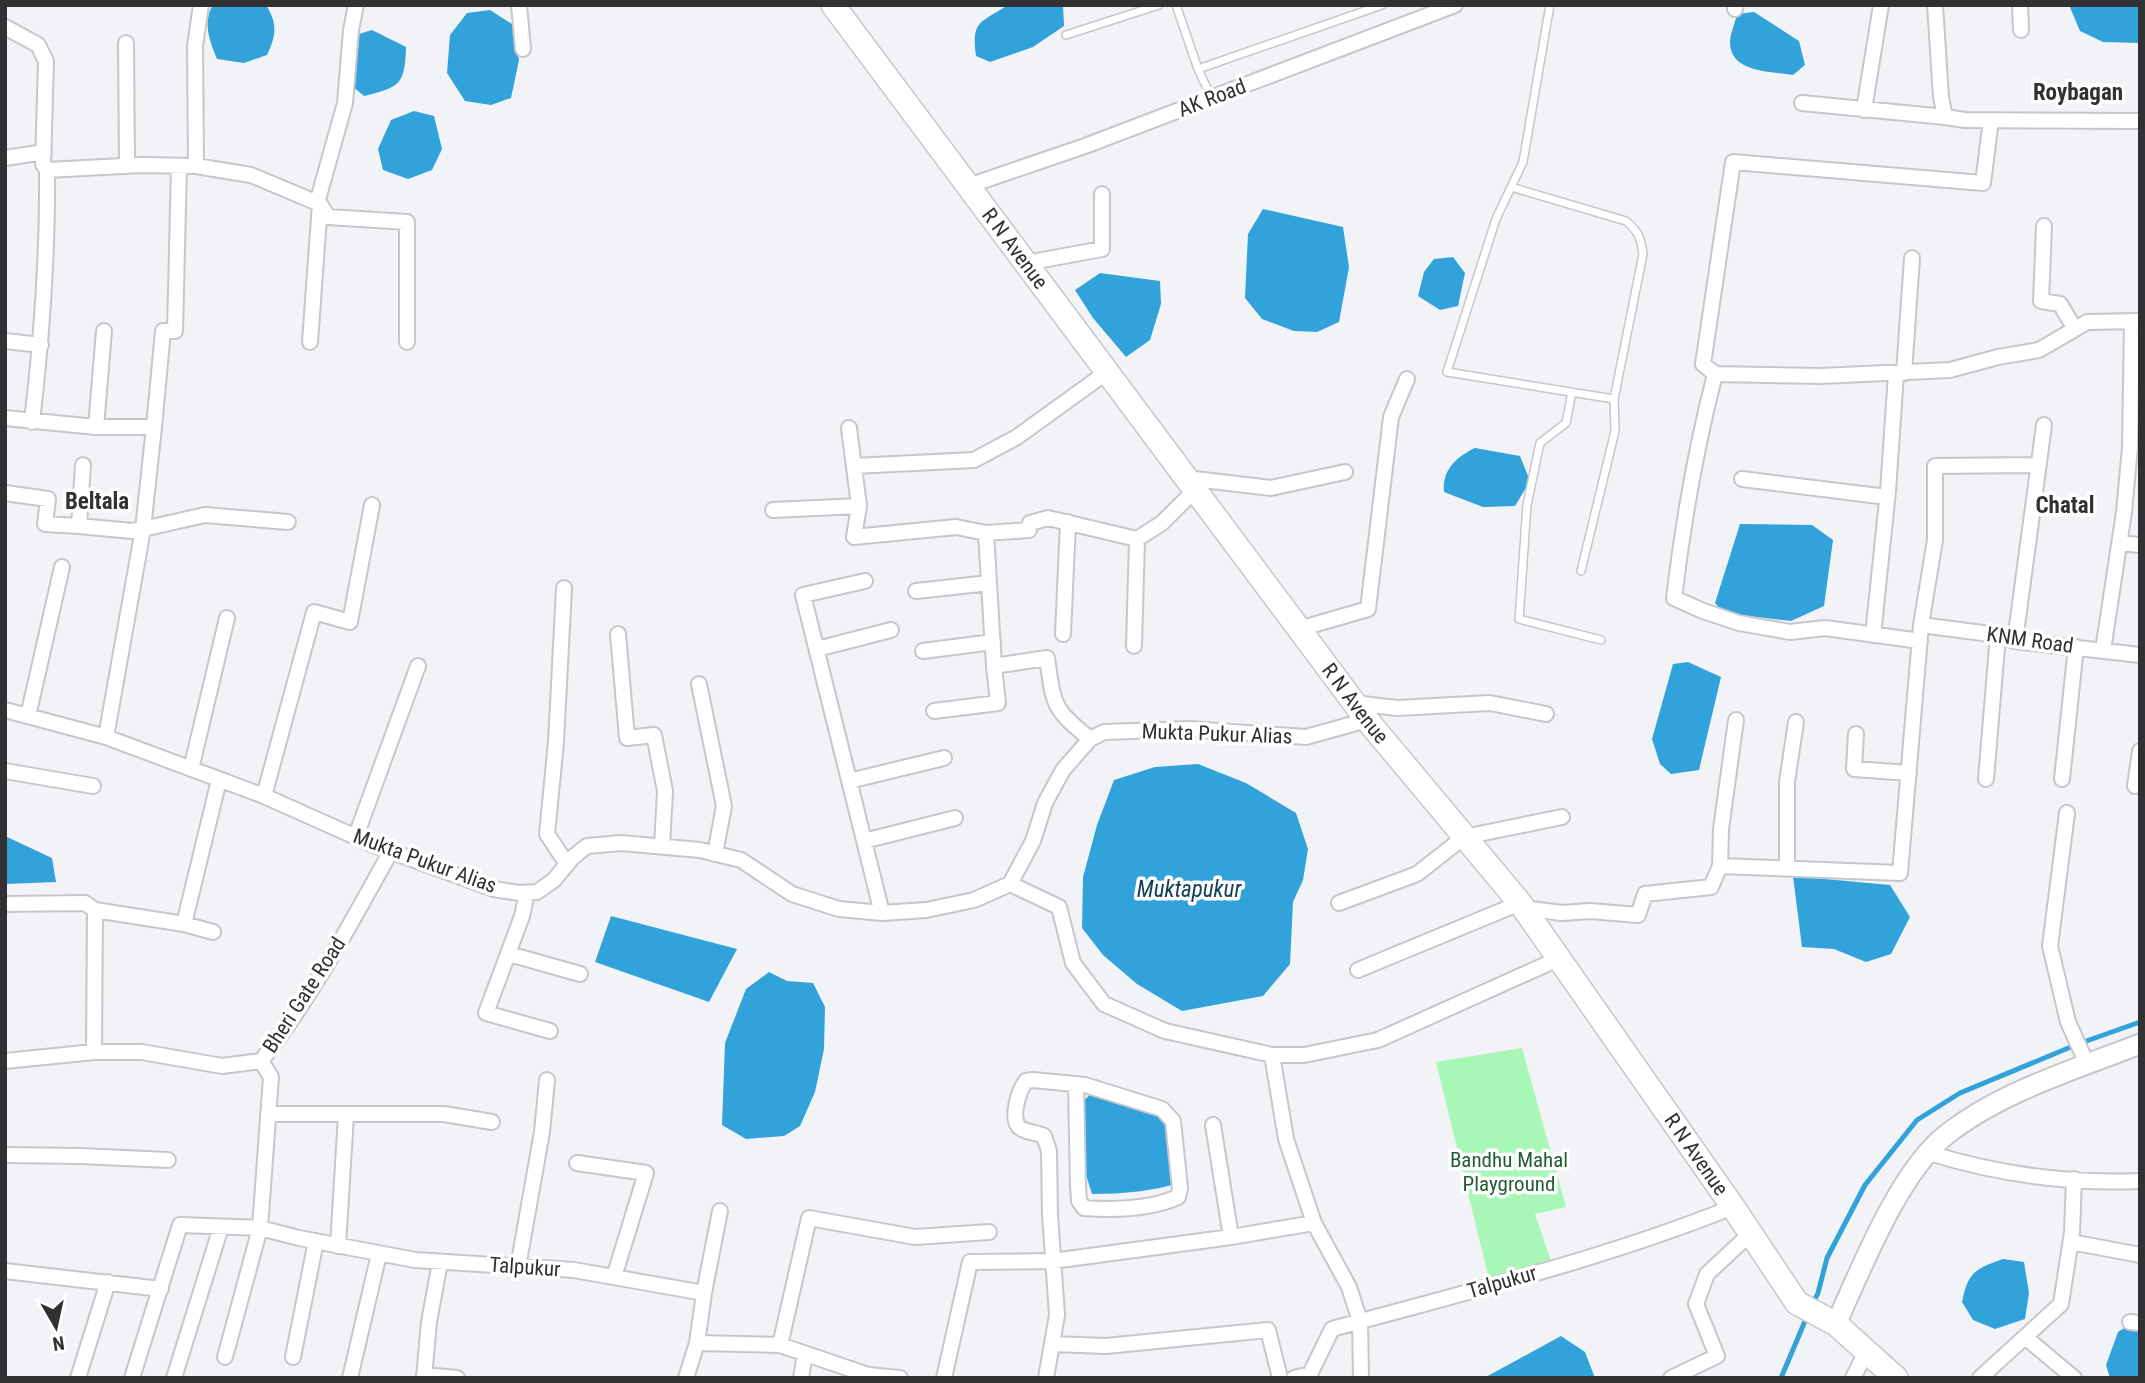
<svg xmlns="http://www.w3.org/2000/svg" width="2145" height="1383" font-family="'Roboto Condensed',sans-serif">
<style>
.green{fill:#a8f7b7}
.water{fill:#32a2da}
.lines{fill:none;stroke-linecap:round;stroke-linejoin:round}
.stream{stroke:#32a2da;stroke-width:5}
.service-casing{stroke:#c6c7cb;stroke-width:10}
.minor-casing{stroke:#c6c7cb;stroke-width:18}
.tertiary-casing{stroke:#c6c7cb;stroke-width:23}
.primary-casing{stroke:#c6c7cb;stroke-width:26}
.service{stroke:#fff;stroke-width:7}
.minor{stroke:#fff;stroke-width:14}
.tertiary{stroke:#fff;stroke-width:19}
.primary{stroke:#fff;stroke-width:23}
.labels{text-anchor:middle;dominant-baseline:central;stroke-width:7;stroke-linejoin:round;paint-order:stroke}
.street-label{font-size:21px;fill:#313133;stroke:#fff}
.park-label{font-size:21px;fill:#225d32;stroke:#fff}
.neighbourhood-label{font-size:23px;font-weight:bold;fill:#313133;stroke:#fff}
.water-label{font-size:23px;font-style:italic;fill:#144158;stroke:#fff}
</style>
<rect width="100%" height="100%" fill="#f2f3f7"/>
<path class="green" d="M1522 1048 1566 1207 1535 1214 1551 1261 1489 1279 1436 1062Z"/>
<path class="water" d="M213 5H266C278 24 276 36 267 55L244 63 217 59C210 42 202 22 213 5Z
M1008 5H1063L1064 26 1033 47 990 62 976 56C971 21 980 23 1008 5Z
M2069 5H2140V43L2103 42 2080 31Z
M490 10 512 24 519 60 511 98 491 105 465 101 447 73 450 35 467 13Z
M1754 12 1799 41 1805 65 1793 75C1770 71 1730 73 1730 42 1730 34 1735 23 1737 14Z
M372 30 406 47C405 86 399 87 364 96L352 86 359 34Z
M414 111 434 116 442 149 432 170 408 179 383 170 378 149 391 120Z
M1263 209 1343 227 1349 267 1339 322 1317 332 1294 331 1262 319 1245 298 1248 234Z
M1453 257 1465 273 1458 306 1440 310 1418 296 1424 272 1434 259Z
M1100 273 1160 281 1161 304 1150 340 1126 357 1093 318 1075 290Z
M1475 448 1520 456 1530 481 1515 506 1483 507 1444 492C1442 470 1456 457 1475 448Z
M1740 524 1812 525 1833 540 1824 606 1791 621 1724 613 1715 603Z
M1688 662 1721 677 1699 770 1671 774 1660 764 1652 739 1673 664Z
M1198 764 1246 783 1296 813 1308 849 1303 880 1293 902 1290 964 1263 996 1182 1011 1137 984 1103 955 1082 928 1083 877 1097 825 1114 780 1155 767Z
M5 836 52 858 56 882 5 884Z
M1793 876 1890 885 1910 917 1891 954 1866 962 1834 949 1802 947Z
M611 916 737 949 709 1002 595 962Z
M769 972 787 981 813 983 825 1007 824 1049 815 1092 800 1126 784 1136 746 1139 722 1125 725 1043 746 989Z
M1095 1090 1176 1120 1183 1182C1153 1191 1124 1194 1092 1194L1083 1165 1080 1104Z
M2003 1259 2024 1262 2029 1293 2025 1319 1995 1329 1973 1320 1962 1302C1968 1272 1975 1269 2003 1259Z
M2140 1323V1378H2110L2106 1365 2118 1332 2129 1325Z
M1561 1336 1585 1352 1595 1378H1484Z"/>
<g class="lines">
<path class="stream" d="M1812 1305 1818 1293 1827 1258 1865 1185 1917 1120 1960 1093 2078 1044 2140 1022
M1781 1378 1808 1314"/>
<g class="service-casing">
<path id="service" d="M1176 5 1198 69
M1550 5 1523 162 1496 219 1447 372 1614 399
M1066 35 1159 5
M1211 97 1198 69 1382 5
M1511 187 1626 221C1638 231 1641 238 1643 254L1614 399 1615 431 1581 571
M1572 392 1566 423 1540 443 1527 505 1519 619 1601 640"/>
</g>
<g class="minor-casing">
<path id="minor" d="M519 5 523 49
M1935 5 1941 97 1945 117 1965 120 2140 121
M2020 5 2021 30
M1735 9 1736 5
M5 27 38 45 46 61 43 164 47 170C48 256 42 336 32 422
M126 43 127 165
M1802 103 1945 117
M1864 110 1881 5
M1991 120 1983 183 1733 162 1703 364 1715 374 1821 376 1950 370 1998 357 2039 350 2087 322 2140 321
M5 158 44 152
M196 166 195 46 201 5
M47 170 142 165 196 166 251 175 320 204 328 217 407 222V342
M968 186 1085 146 1455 5
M317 203 345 103 351 30 356 5
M2044 226 2041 301 2060 304 2075 329
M1026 263 1102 249V194
M5 341 41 345
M310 342 320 204
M1904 373 1912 258
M1715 374C1696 448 1683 522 1674 598L1703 611 1739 623 1790 632 1825 628 1920 641
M5 418 96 427H154L163 331H175L179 166
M96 427 104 331
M154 427 143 529 205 515 288 522
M849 428 859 506 854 537 956 527 986 533 1029 530 1030 523 1048 518 1137 539 1162 523 1195 490
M83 465 79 526 132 531 143 529 106 737
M854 466 974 460 1017 437 1107 372
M1186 478 1271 488 1345 472
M1742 479 1887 497
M5 493 48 499 45 524 79 526
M773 510 859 506
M986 533 994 666 1047 658C1054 706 1052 708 1090 739
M2120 543 2140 545
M865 581 803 595 882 913
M564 588 556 742 547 834 567 864
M916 591 989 583
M1921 625 1998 635 2015 641 2140 655
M1299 629 1368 609 1391 417 1407 379
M618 634 627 738 654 735 665 791 662 846
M1063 634 1068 522
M1873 635 1888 491 1896 374
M2015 641 2044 425
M1134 646 1137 539
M817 649 891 630
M2103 650 2124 512 2130 447 2132 321
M923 651 993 642
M699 684 724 806 715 854
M1354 703 1397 708 1490 703 1546 714
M5 710 106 737 264 796 376 846 494 889 519 893 537 892 554 880 572 858 587 846 621 843 700 850 741 860 792 894 839 909 882 913 926 910 974 900 1010 884 1033 841 1045 803 1063 770 1090 739 1104 732 1190 729 1306 737 1367 720
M934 711 998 703 994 666
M28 716 62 567
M1856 734 1854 769 1909 773
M191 769 227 618
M5 771 93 786
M1986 779 1998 635
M2062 779 2076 647
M849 781 944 758
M2135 786 2140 751
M264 796 314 612 350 622 372 505
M2067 813 2050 946 2068 1022 2087 1064
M356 836 418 666
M864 841 955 818
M1720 866 1721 829 1736 720
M1787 868V782L1796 722
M1010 884 1059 907 1073 963 1104 1004 1165 1031 1272 1055H1304L1378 1040 1558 959
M527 893 522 916 486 1013 550 1031
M1339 903 1417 874 1464 837 1562 817
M5 904 85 903 95 910 184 924 213 932
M1523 908 1562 913 1590 911 1638 915 1645 894 1711 887 1720 866 1900 873 1921 625 1935 540V466L2038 465
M184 924 219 780
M509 954 580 974
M1358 970 1520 903
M94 1052 95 910
M1272 1055 1286 1139 1314 1223
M5 1061 94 1052H142L222 1066 261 1061C312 997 351 923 391 851
M261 1061 271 1077 260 1228 299 1238 415 1260 574 1270 704 1293 697 1343 780 1345 868 1375 900 1378
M268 1114H444L492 1122
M1213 1125 1231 1237
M1929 1153C1997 1174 2069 1184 2140 1181
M5 1155 80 1156 168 1160
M577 1163 646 1173 614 1277
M2071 1242 2140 1255
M338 1246 346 1115
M518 1267 542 1132 547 1080
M5 1271 161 1289
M704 1293 720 1211
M2130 1322 2140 1323
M2025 1337 2074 1378
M1052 1344 1106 1346 1268 1330 1280 1378
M780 1345 809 1218 915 1237 989 1232
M293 1357 316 1241
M424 1375 457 1378
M78 1378 108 1282
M132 1378 180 1225 260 1228 225 1357
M174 1378 221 1227
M350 1378 379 1254
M424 1378 429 1322 440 1262
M686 1378 697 1343
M801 1378 805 1354
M944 1378 970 1262 1053 1261 1231 1237 1314 1223 1349 1287 1360 1321 1361 1378
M1046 1378 1057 1315 1050 1215 1049 1151 1044 1136C1038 1133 1021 1131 1018 1126 1011 1115 1019 1090 1026 1081L1033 1080 1085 1085 1162 1109 1173 1121 1180 1188 1178 1197C1151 1209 1113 1210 1084 1208L1079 1201 1078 1186 1076 1084
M1294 1378 1310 1374 1332 1329C1466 1292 1604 1259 1733 1207
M1671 1378 1717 1356 1696 1304 1707 1274 1751 1233
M1853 1378 1867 1350
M1980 1378 2061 1304 2072 1232 2074 1179"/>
</g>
<g class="tertiary-casing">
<path id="tertiary" d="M1836 1324C1861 1269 1899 1172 1946 1135 2000 1092 2076 1069 2140 1044"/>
</g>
<g class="primary-casing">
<g id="primary">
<path id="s1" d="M833 5 1367 720 1520 903 1733 1207 1797 1303 1836 1324 1896 1378"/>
</g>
</g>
<use href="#service" class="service"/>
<use href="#minor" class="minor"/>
<use href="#tertiary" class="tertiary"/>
<use href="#primary" class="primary"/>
</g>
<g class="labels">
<g class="street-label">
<text transform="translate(1212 98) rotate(-21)">AK Road</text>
<text stroke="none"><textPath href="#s1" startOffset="304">R N Avenue</textPath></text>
<text transform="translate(2030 640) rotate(8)">KNM Road</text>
<text stroke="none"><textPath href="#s1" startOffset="872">R N Avenue</textPath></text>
<text transform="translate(1217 734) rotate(2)">Mukta Pukur Alias</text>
<text transform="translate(425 861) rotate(20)">Mukta Pukur Alias</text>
<text transform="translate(304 995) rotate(-57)">Bheri Gate Road</text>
<text stroke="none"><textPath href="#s1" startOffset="1438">R N Avenue</textPath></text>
<text transform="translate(525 1267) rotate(4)">Talpukur</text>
<text transform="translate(1502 1282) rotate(-16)">Talpukur</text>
</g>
<g class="park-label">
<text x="1509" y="1160">Bandhu Mahal<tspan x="1509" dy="24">Playground</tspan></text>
</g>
<g class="neighbourhood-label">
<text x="2078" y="92">Roybagan</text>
<text x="97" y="501">Beltala</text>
<text x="2065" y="505">Chatal</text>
</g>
<g class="water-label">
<text x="1189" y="889">Muktapukur</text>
</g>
</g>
<rect width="2145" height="1383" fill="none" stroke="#313133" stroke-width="14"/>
<g transform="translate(56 1327) rotate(171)" stroke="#ffffff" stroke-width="5" paint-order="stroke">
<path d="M0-5L12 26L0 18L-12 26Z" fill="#313133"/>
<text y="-10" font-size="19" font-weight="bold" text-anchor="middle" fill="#313133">N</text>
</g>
</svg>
